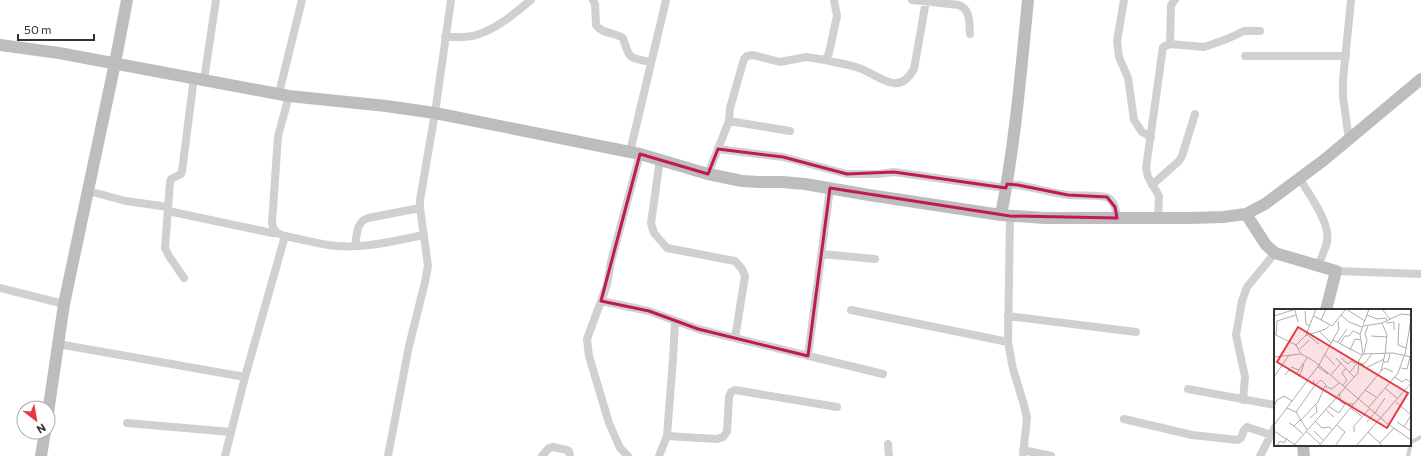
<svg xmlns="http://www.w3.org/2000/svg" width="1421" height="456" font-family="Commissioner,sans-serif">
<style>
.lines{fill:none;stroke-linecap:round;stroke-linejoin:round}
.lane{stroke:#d0d0d0;stroke-width:4}
.street{stroke:#d0d0d0;stroke-width:8}
.secondary{stroke:#bdbdbd;stroke-width:12}
.marked{fill:none;stroke:#c2185b;stroke-width:3;stroke-linejoin:round}
.inset-road{fill:none;stroke:#adadad;stroke-width:1}
.view{fill:#e63946;fill-opacity:0.15;stroke:#e63946;stroke-width:2}
.inset-edge{fill:none;stroke:#333;stroke-width:2}
</style>
<rect width="100%" height="100%" fill="#fff"/>
<g class="lines">
<path class="lane" d="M1408 456 1411 442 1421 437"/>
<path class="street" d="M593 0 595 4 596 25C602 34 614 32 623 38 630 60 628 57 650 62
M912 0 959 5C971 10 969 23 970 34
M1124 0 1117 41 1119 57 1128 78 1134 120 1142 132 1151 137
M445 37C455 37 467 38 476 35 497 29 515 13 531 0
M1170 44 1171 5 1175 0
M1245 56H1346
M825 60C836 63 848 64 859 68 879 75 898 98 914 69L926 1
M204 80 216 0
M279 93 302 0
M729 121 790 131
M1349 140 1343 97V80L1351 0
M718 149 783 157 847 174H878L894 172 1006 188
M630 152 666 0
M660 159 651 223 654 233 667 248 735 261 742 269 745 276 735 338
M708 174 729 121 730 108 744 59 747 56 753 55 780 62 806 57 825 60 829 53 837 16 834 0
M1300 179C1309 195 1331 223 1327 242 1325 250 1321 258 1318 266
M1007 184C1028 185 1048 193 1069 195 1079 196 1097 195 1106 197 1115 200 1116 211 1117 218
M1152 185 1179 161 1182 156 1195 114
M88 191 126 201 168 207
M168 211 272 233H276
M1010 216 1008 342 1013 369 1024 405 1027 418 1023 456
M1158 218 1159 196 1148 177 1146 168 1163 47 1170 44 1204 47 1227 39 1244 31H1260
M285 236C300 239 314 243 328 245 360 250 393 241 424 235
M355 246C357 235 356 222 368 218L420 208
M822 254 875 259
M1336 271 1421 274
M184 278 169 256 165 248 170 182 171 179 181 174 182 171 194 78
M0 288 64 304
M601 301 649 311 698 329 883 374
M851 310 1008 342
M1008 316 1136 332
M58 344 245 377
M808 356 830 188
M1188 389 1275 405
M1243 400 1245 377 1236 335 1242 301 1247 287 1275 253
M1124 419 1192 435 1238 440 1241 438 1244 430 1247 427 1271 435
M127 423 231 432
M667 436 717 439 723 437 727 432 729 397 731 392 735 390 837 407
M888 444 889 456
M1023 450 1051 456
M225 456 245 377 285 236C277 233 274 232 272 223L278 136 289 96
M388 456 409 346 425 282 428 266 420 208V200L435 113 451 0
M542 456 549 448 553 447 567 450 569 451 570 456
M628 456 620 448 609 423 589 356 587 339 607 285 611 262 640 154
M659 456 667 436 673 359 675 321
M1260 456 1275 427"/>
<path class="secondary" d="M0 45 59 53 289 96 386 106 435 113 640 154 708 174 742 181 759 182H782L805 184 869 195 1001 215 1045 218H1189L1223 217 1246 214 1265 204 1324 160 1421 79
M1246 214 1266 245 1275 253 1336 271 1326 310
M1001 215C1015 144 1021 72 1028 0
M48 413 64 304 115 63 127 0
M1303 445 1304 456
M41 456 45 432"/>
</g>
<path class="marked" d="M718 149 783 157 847 174 894 172 1006 188 1007 184 1018 185 1068 195 1107 197 1115 207 1117 218 1010 216 830 188 808 356 698 329 649 311 601 301 640 154 708 174Z"/>
<g transform="translate(1274 309)">
<rect width="137" height="137" fill="#fff"/>
<path class="inset-road" d="M72 0 91 12M108 0 116 10M21 1 24 13M31 2 32 15 36 17M67 6 75 13 88 18M93 6 103 10 112 9 113 12M0 7 22 0M40 7 58 17 72 0M47 11 52 0M108 14 113 26 111 45M112 14 120 13V21M125 14 124 36 132 39M90 17 108 14 127 5 137 6M45 22 57 34M0 25 22 36M2 26 3 12 22 6M31 27 52 20 55 17M35 27 45 35M97 27 113 28M59 31 88 46M64 33 73 20M66 35 71 27H75L79 22 86 25M26 40 35 31M76 41 81 30 86 31M90 44 93 31 91 25 94 17M27 45 22 36 32 26 42 0M89 45 119 44 137 48M51 46 61 56M131 46 137 10M0 48 27 45 40 52 114 115 137 131M62 49 80 68M67 49 74 55 77 52 81 54M110 53H114L116 45M85 54 90 55 98 45M88 55 92 59 110 50M45 56 65 20 64 12M17 58 25 61 33 49M44 58 54 65M127 59 133 60 136 48M107 62 111 59 119 63M76 63 85 52M11 66 15 61 22 65 25 61M57 66 67 54M0 68 15 46M25 68 30 55M121 68 128 73 132 70 137 74M40 71 39 74 48 81M41 76 47 71 52 76M69 76 73 71 68 64 72 59M71 78 84 64 85 51 89 45 86 25 95 0M111 79 124 90M91 81 102 88M65 84 67 93 71 95M122 93 137 106M0 97 3 91 10 87 18 92M54 97 65 104 71 95H80M95 98 124 64 130 47M13 99 22 103 33 121M77 99 87 107M51 100 60 108M22 103 41 76M101 104 111 89M36 109 43 103 42 96M26 112 44 93 51 77 58 80 66 73M41 112 48 119 55 118 59 121M93 113 101 103M123 113 137 122M15 114 20 117 26 111M0 116 45 56M20 117 29 125M130 118 137 106M0 122 23 137M32 122 46 135M40 122 49 131M80 123V117L96 99M94 123 109 137M106 134 120 119M21 135 71 79M3 137 6 132 10 134 13 129M45 137 107 62 111 45M61 137 71 123 63 116M82 137 137 74"/>
<path class="view" d="M24 18 134 84 113 119 3 53Z"/>
<rect width="137" height="137" class="inset-edge"/>
</g>
<g transform="translate(36 420) rotate(149)"><circle r="19" fill="#ffffff" stroke="#adadad"/>
<path d="M0-3L7 15L0 10L-7 15Z" fill="#e63946"/>
<text y="-6" font-size="11" font-weight="bold" text-anchor="middle" fill="#333333">N</text>
</g>
<path d="M18 34v6h76v-6" fill="none" stroke="#333333" stroke-width="2"/>
<text x="24" y="34" font-size="12" fill="#333333" stroke="#ffffff" stroke-width="3" paint-order="stroke">50 m</text>
</svg>
